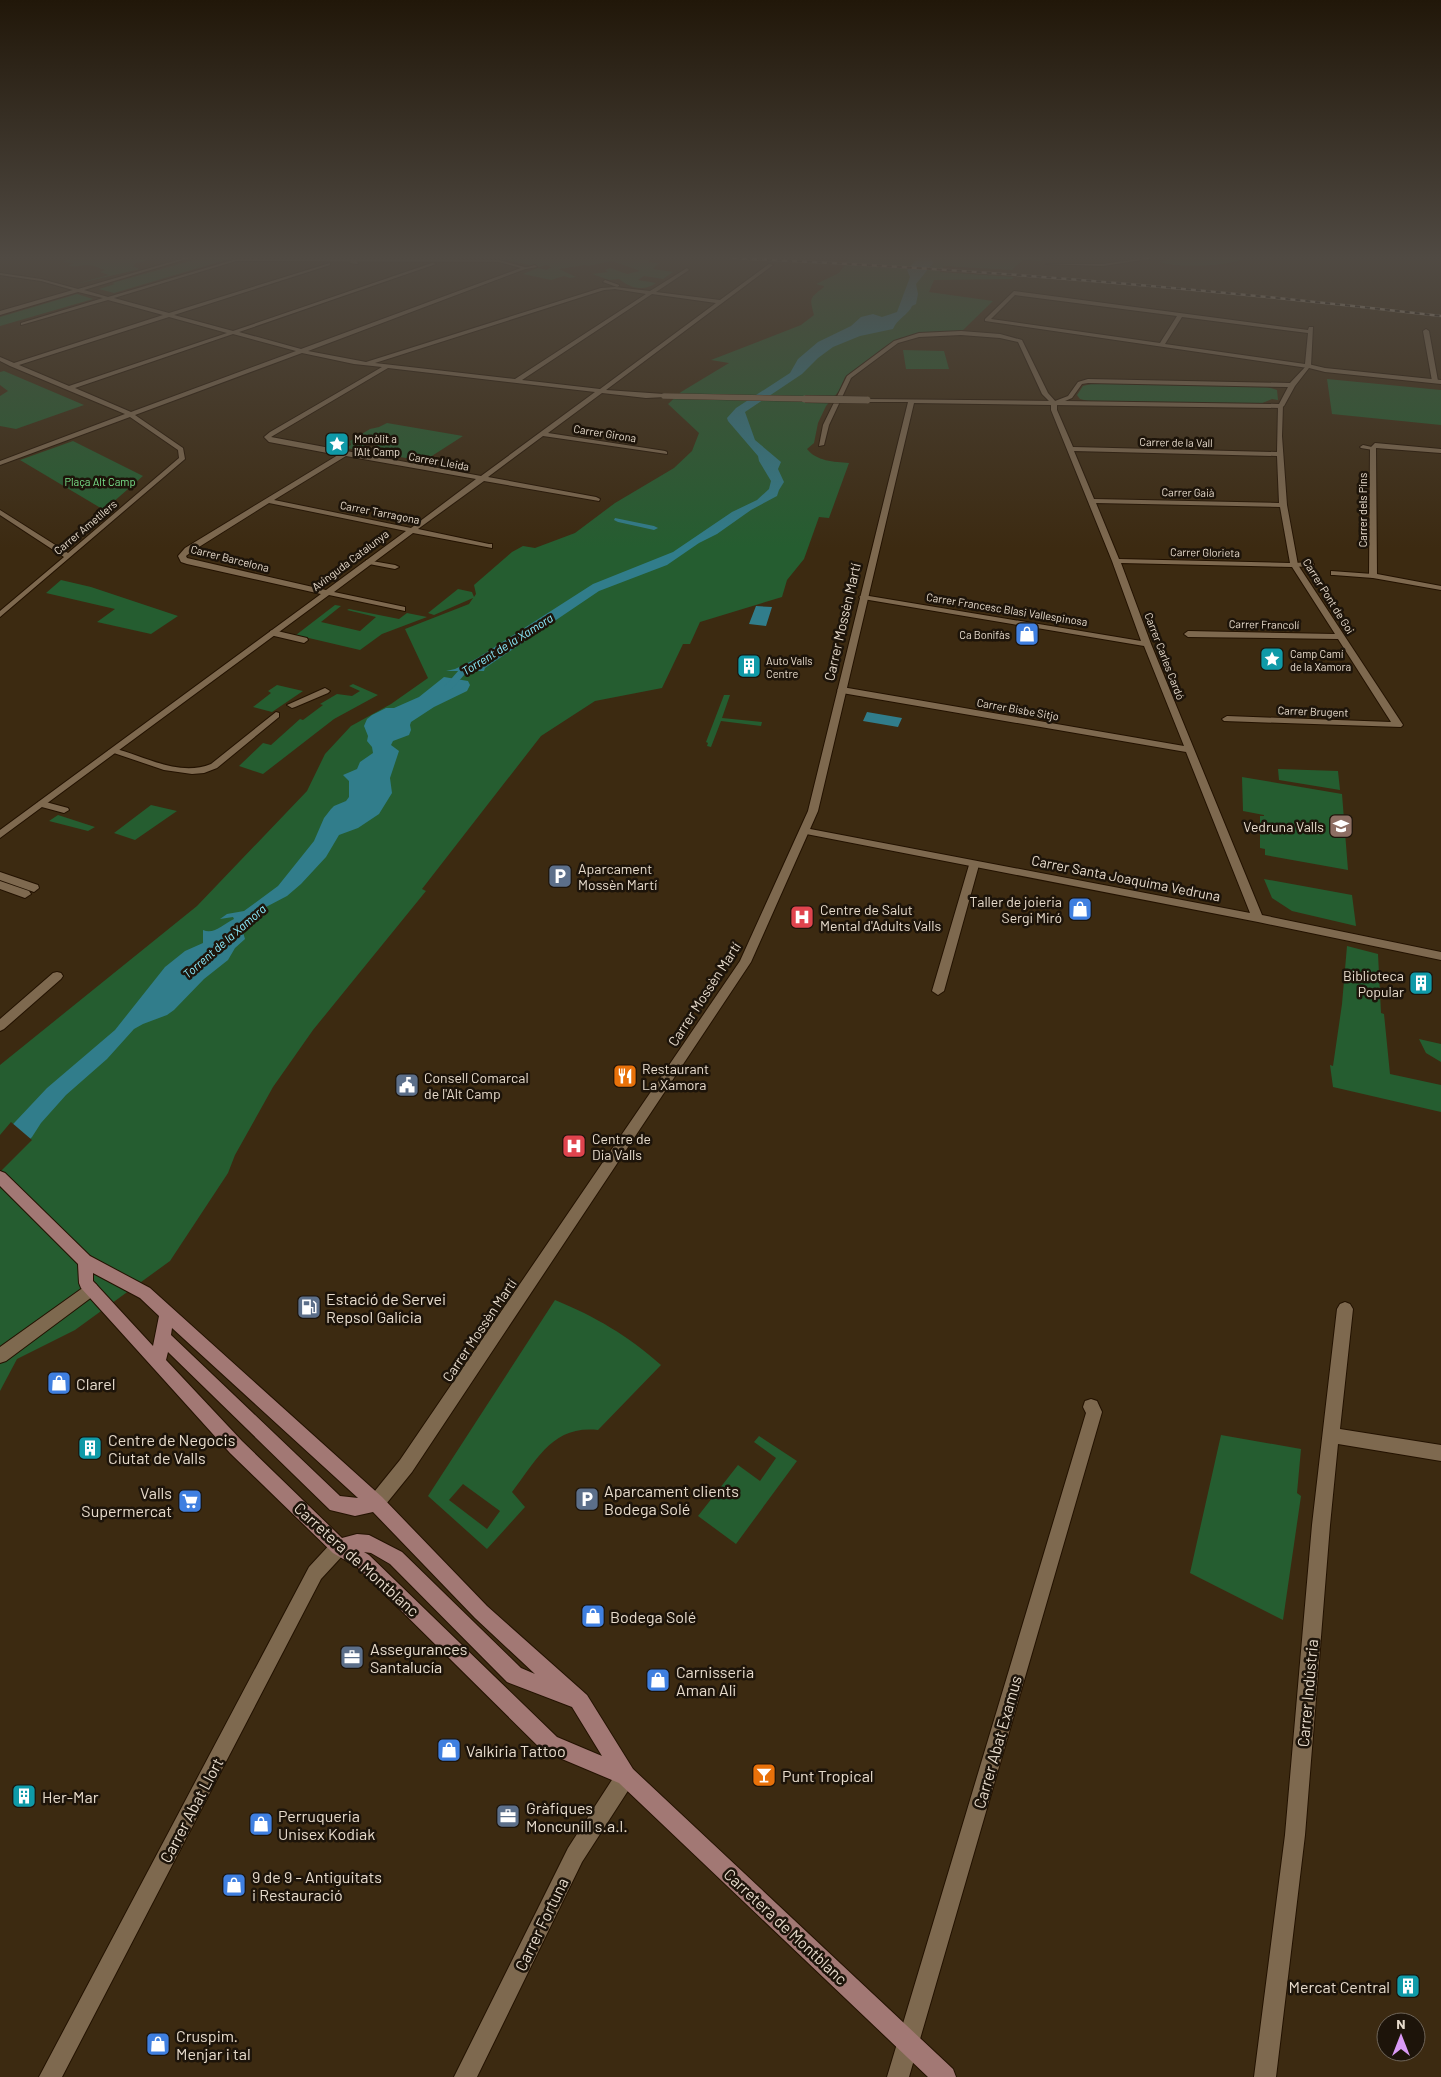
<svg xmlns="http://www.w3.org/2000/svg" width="1441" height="2077" font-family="Barlow,sans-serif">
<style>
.green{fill:#255d30;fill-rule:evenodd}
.water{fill:#317d8b}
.pier{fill:#3c2a11}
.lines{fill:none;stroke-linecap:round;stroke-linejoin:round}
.stream{fill:#317d8b;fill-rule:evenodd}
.service-casing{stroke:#231200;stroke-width:2}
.pedestrian-casing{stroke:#231200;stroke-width:2}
.minor-casing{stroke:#231200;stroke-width:2}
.tertiary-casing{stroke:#231200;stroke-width:2}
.secondary-casing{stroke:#231200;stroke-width:2}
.service{fill:#7e694f;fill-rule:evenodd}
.pedestrian{fill:#7e694f;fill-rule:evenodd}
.minor{fill:#7e694f;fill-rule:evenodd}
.tertiary{fill:#7e694f;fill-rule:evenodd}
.secondary{fill:#a27874;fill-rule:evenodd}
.rail-casing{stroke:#b3a593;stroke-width:2.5}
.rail{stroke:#1d140a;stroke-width:2;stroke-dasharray:5;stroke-linecap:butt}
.tertiary-bridge-far1-casing{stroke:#231200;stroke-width:6;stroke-linecap:butt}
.tertiary-bridge-casing{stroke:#231200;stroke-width:8;stroke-linecap:butt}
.tertiary-bridge-far1{stroke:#7e694f;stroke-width:5.5}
.tertiary-bridge{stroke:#7e694f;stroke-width:7}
.labels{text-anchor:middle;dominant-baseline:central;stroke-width:5;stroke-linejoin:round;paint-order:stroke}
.far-street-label{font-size:11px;fill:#e7dbcc;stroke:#1d140a}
.far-poi-label{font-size:11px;fill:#e7dbcc;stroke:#1d140a;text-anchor:start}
.far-park-label{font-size:11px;fill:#79e38b;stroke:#1d140a}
.far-water-label{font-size:12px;font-style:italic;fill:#8cedff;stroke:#1d140a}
.street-label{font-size:14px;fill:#e7dbcc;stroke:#1d140a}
.poi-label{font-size:14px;fill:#e7dbcc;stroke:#1d140a;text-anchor:start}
.near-poi-label{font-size:16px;fill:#e7dbcc;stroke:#1d140a;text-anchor:start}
.near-street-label{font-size:16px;fill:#e7dbcc;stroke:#1d140a}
</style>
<rect width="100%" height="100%" fill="#3c2a11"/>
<path class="green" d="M72 258 142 259 148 260 133 264 136 265 132 266 140 269 80 283H79L109 275 100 272 105 270C98 268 94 265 86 265 79 266 75 267 68 266L73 263 62 262Z
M201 258H232L114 293 99 289 115 284 112 283Z
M849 258H1043L1040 261 1023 260 1012 270 944 266 940 272 1014 277 1012 279 934 280 929 292 993 301 963 330 958 333H922L900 338 887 345 845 377 839 391 826 406 818 423 814 443 807 449C816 461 834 462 849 463L829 518 819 517 804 559 787 580 782 597 700 622 690 644H683L662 688 595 701 541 736 422 889 426 891 313 1030 273 1087 235 1155 228 1173 170 1261 75 1330 17 1359 0 1391V1065L197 906 307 791 325 754 351 726 391 704 428 678 405 629 469 604 473 598 434 615 428 613 458 589 472 592 474 597 476 594 474 585 512 552 523 546 535 548 575 533 615 503 674 468 692 451 699 433 668 404 681 392 729 363 711 360 801 325 814 315C809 297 810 298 824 287V286L816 284 839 273Z
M1173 258H1244C1231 267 1175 268 1160 262Z
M501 259 660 260H649L648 262 659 263 653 269 673 272 663 279 644 276 638 280 656 283C644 292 630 288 619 279L609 280 592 274 608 272 605 270 610 268 627 274 640 271 612 261 588 266 585 265 559 269 576 277 570 278 564 276 551 280 523 274 538 268 546 270 552 267 546 265 540 267Z
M77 294 93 299 0 326V317Z
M903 350 944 351 949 369H906Z
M4 371 84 405 16 429 0 426V396L8 391 0 385V372Z
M1327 379 1441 390V425L1332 414Z
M1095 383 1258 384 1277 390 1278 400 1272 399 1260 404 1088 401 1080 399 1077 395 1083 386Z
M387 423 463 436 424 461 382 454 387 450 369 443 358 450 346 448 351 445 350 441 370 429 379 427Z
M73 441 143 476 104 510 20 460Z
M61 580 91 587 178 616 151 634 97 622 115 609 46 593Z
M335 605 341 606 321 622 360 631 376 617 347 610 349 609 399 619 407 613 427 617 382 634 360 650 296 635Z
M353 684 378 695 334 719 263 774 239 766 263 743 271 745 300 719 303 720 323 705 320 704 337 694 352 696 360 691 349 686Z
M277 685 303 691 272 712 253 707 271 693 268 691Z
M724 695H730L722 718 762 722 761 726 721 721 711 747 707 746 708 743 706 742Z
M1278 769 1338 771 1340 790 1279 780Z
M1242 777 1342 794 1348 870 1265 855V849L1260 848V816H1264V815L1243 811Z
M151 805 177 811 135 840 114 833Z
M58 815 95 827 88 831 49 821Z
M1264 879 1352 895 1356 926 1292 911 1272 898Z
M1347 946 1378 954 1381 1013 1384 1014 1390 1074 1441 1085V1112L1333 1087 1330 1065 1333 1066 1342 1004Z
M1419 1039 1441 1044V1062L1426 1053Z
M555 1300C596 1317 627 1335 661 1365L598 1430C552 1425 537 1460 512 1492L525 1507 487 1549 428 1496ZM463 1484 500 1511 487 1529 449 1500Z
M1221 1435 1301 1449 1297 1493 1301 1496 1283 1620 1190 1573Z
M759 1436 797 1461 736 1544 698 1516 738 1465 760 1481 776 1458 754 1442Z"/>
<path class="water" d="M918 258H931L933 263 916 284 918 294 916 304 912 306C909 314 897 319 893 329L860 336 833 347 818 358 802 374 745 412 755 440 781 462 778 469 784 482 779 490 777 496 751 510 717 534 699 543 667 565 599 591 485 668 484 671H446L455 669 476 659 593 584 673 552 732 512 757 500 769 489 771 481 759 461 758 456 728 421 727 418 736 408 790 373 798 359 818 342 851 326 861 317 873 314 882 317 897 312 910 277 907 270Z
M756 606 772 607 766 626 749 624Z
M444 677 468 681 470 685 467 691 434 707 411 722 410 725 411 730 409 735 393 741 391 745 399 751 390 778 392 793 379 814 358 828 339 835 326 857 301 884 287 896 266 907 255 916 256 917 254 921 242 929 245 939 235 948 228 960 204 979 174 1010 167 1015 143 1024 134 1029 107 1059 66 1095 41 1123 32 1137 0 1169V1138L47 1088 115 1030 165 967 185 951 203 943V930C214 935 223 924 234 919L233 917 220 919 227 914 244 911 278 886 314 841 324 818 331 809 334 806 346 801 349 797V781L343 775 357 769 360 762 373 753 372 747 367 741 368 736 364 726 367 719 372 715 386 708H394L419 697Z
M867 712 902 718 898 727 863 721Z"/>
<path class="pier" d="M11 1122 32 1140 0 1172V1135Z"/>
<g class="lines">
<path class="stream" d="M615 518 654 526 658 528 654 530 618 522 614 520Z
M477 660 480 661V665L465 674 450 691H444V687L459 670Z"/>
<g class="service-casing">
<path id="service" d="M352 259H356L358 264 350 263Z
M535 265 537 267 526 269 524 268Z
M605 280 619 285V286L617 287 603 282Z
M961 331 1000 334 1022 340 1048 393 1056 402V404H1052L1042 394 1018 342 1000 338 961 335 919 337 898 343 851 378 829 425 824 445 819 446 823 425 847 376 894 341 919 333Z
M366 560 395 565 399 567 395 569 369 564H366Z
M273 630 307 638 308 640 304 643 270 635V631Z
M325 688 330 691 328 693 295 707 292 708 287 705Z
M276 712 279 713V717L217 768 204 773 192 774 164 770 108 751 113 748C144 756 179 777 211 764Z
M42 801 68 808 69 810 64 813 38 806V802Z
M974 862 979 865 944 991 938 995 932 991 969 865Z
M0 872 38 885 39 888 34 892 0 880Z
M0 881 29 891 31 894 25 898 0 889Z
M57 972 61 973 63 976 61 979 4 1029 0 1031V1019L53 973Z
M91 1282 96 1284 99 1289 96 1294 6 1361 0 1363V1347Z
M626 1766 633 1769 636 1776 633 1783 582 1862 477 2077H454L568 1848 619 1769Z"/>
</g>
<g class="pedestrian-casing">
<path id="pedestrian" d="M1363 445 1376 448 1373 450 1361 448 1360 447Z
M1310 562 1314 564 1313 566 1294 567 1290 565 1294 563Z
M1331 571 1373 574 1377 576 1373 578 1334 575H1331Z"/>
</g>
<g class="minor-casing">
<path id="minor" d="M184 258H190L84 290 108 297 236 259 499 260 528 268 308 351 366 362 601 288 615 287 650 291 687 268 689 270 656 292 720 300 769 264 773 265 606 390 664 394 666 397 646 398 602 393 548 433 665 451 667 452V454L543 436 488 477 596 497 600 499 599 501 484 481 418 529 489 544H492V548L413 533 334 592 405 607V611L329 595 0 838V830L321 594 187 564 181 562 178 556 185 548 338 455 269 442 264 437 270 432 382 367 354 364 302 353 135 415 183 448 185 459 0 617V611L64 557 0 515V510L68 553 179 458 178 450 130 417 0 465V461L125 414 10 366 0 361V357L14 363 163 315 108 300 21 325V323L103 298 78 292 0 315V311L73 290 41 281 0 275V273L41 279 78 289ZM236 261 499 262 521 268 301 349 239 332 436 264 432 263 233 331 174 315 330 265V263L169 313 114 298ZM615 289 646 294 515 379 375 363 604 290ZM652 294 716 303 600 389 522 380ZM169 317 227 333 69 386 19 365ZM233 334 296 351 131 412 75 388ZM388 368 595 392 481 476 271 437ZM346 456 476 479 411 528 274 500ZM269 503 406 531 326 590 187 558 186 556 191 552Z
M1146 258H1155L1103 266 1046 264H1103Z
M1014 291 1308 330 1309 327H1313L1311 366 1308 368 985 321V319ZM1015 295 1177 316 1160 343 991 319ZM1182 317 1308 333 1305 364 1165 344Z
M1426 329 1429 331 1438 381 1435 383 1432 381 1423 331Z
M1054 401 1057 403V410L1073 447 1277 452 1278 406 1283 405 1282 436 1287 505 1298 565 1403 725 1401 727 1224 721 1222 719 1227 716 1391 722 1338 639 1188 637 1184 634 1188 631 1335 634 1292 567 1121 563 1151 644 1262 915 1441 952V960L1258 922 801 833 800 831 801 829 805 828 1250 913 1186 752 842 693 837 690 842 687 1184 746 1144 646 863 599 859 597 863 595 1141 641 1112 561 1051 410V403ZM1074 451 1277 456 1279 503 1094 499ZM1096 503 1280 507 1290 563 1119 559Z
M1375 443 1441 449V453L1376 448 1377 574 1441 586V590L1373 578 1369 576 1370 448Z
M1345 1302 1350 1304 1353 1309 1340 1429 1441 1445V1461L1338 1444 1330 1525 1305 1835 1276 2077H1254L1285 1835 1312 1525 1337 1309 1340 1304Z
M1091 1399 1097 1401 1102 1412 909 2077H887L1086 1413 1083 1407 1085 1401Z"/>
</g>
<g class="tertiary-casing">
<path id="tertiary" d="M1308 364 1325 368 1441 380V384L1325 372 1309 368 1295 386 1284 406 1281 408 914 403 818 811 751 962 412 1472 382 1509 376 1512 370 1509 367 1503 370 1497 400 1460 740 961 808 811 908 402H867L865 399 1055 401 1068 396 1078 382 1088 379 1290 383ZM1088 383 1288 387 1279 404 1065 401 1072 398 1082 384Z
M339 1538 345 1541 348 1547 345 1553 321 1579 62 2077H39L309 1567 333 1541Z"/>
</g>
<g class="secondary-casing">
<path id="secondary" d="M0 1171 5 1173 90 1256 150 1288 382 1497 487 1606 587 1695 633 1769 953 2069 956 2077H928L619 1783 543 1751 357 1567 333 1553 230 1453 81 1288 79 1283 78 1264 0 1186ZM93 1273 140 1298 159 1316 153 1346 93 1281ZM172 1328 358 1498 340 1496 171 1335ZM168 1352 330 1510 355 1516 373 1512 475 1618 535 1674 521 1668 402 1552 369 1535 357 1534 342 1538 242 1441 166 1360ZM364 1552 371 1553 390 1564 507 1682 572 1707 602 1756 557 1737 369 1555Z"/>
</g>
<use href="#service" class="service"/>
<use href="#pedestrian" class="pedestrian"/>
<use href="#minor" class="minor"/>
<use href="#tertiary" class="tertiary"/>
<use href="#secondary" class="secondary"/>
<g class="rail-casing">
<path id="rail" d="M727 258C966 268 1204 288 1441 316"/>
</g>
<use href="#rail" class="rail"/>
<g class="tertiary-bridge-far1-casing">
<path id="tertiary-bridge-far1" d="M664 396 867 400"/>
</g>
<g class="tertiary-bridge-casing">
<path id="tertiary-bridge" d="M805 399 867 400"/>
</g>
<use href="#tertiary-bridge-far1" class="tertiary-bridge-far1"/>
<use href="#tertiary-bridge" class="tertiary-bridge"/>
</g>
<linearGradient id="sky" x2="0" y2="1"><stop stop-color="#211709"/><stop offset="0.47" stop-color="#504a43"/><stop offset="1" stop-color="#504a43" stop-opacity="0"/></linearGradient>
<rect width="1441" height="548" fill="url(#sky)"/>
<defs>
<g id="sight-square" transform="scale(1.25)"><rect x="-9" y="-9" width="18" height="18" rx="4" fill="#0f9aa8" stroke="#1d140a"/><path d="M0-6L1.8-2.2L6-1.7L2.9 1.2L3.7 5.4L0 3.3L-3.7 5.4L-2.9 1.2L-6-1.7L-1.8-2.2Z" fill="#fff"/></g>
<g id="shop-square" transform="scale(1.25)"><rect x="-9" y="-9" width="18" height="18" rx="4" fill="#3f7fe0" stroke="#1d140a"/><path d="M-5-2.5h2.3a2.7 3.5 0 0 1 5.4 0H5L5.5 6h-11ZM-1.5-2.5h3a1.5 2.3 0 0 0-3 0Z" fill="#fff"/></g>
<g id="building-square" transform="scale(1.25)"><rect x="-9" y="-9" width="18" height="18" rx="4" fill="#0f9aa8" stroke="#1d140a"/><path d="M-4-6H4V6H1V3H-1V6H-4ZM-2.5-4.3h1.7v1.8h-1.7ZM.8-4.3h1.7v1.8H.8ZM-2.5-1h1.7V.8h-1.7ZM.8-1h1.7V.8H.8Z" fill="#fff"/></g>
<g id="school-square" transform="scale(1.25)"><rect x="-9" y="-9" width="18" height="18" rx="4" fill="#8d6e63" stroke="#1d140a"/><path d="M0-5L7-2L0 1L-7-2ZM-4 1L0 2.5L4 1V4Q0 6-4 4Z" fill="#fff"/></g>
<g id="parking-square" transform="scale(1.25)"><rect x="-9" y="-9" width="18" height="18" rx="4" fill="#5c6f8a" stroke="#1d140a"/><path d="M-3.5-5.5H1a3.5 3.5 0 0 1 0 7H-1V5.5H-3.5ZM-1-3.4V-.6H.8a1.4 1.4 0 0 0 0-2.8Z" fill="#fff"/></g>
<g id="hospital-square" transform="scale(1.25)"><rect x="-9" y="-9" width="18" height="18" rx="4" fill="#e0444e" stroke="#1d140a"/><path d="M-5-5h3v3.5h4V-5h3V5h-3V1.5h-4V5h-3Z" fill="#fff"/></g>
<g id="restaurant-square" transform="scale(1.25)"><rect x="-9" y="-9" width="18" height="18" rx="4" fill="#e8710a" stroke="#1d140a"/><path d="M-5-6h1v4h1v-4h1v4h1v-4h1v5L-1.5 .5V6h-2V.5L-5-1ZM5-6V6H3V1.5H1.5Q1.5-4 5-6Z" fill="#fff"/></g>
<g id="civic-square" transform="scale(1.25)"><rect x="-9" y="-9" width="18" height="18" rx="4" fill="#5c6f8a" stroke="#1d140a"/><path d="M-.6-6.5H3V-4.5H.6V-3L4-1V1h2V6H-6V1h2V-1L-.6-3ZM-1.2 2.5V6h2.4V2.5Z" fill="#fff"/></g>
<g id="fuel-square" transform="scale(1.25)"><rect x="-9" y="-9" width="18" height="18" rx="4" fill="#5c6f8a" stroke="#1d140a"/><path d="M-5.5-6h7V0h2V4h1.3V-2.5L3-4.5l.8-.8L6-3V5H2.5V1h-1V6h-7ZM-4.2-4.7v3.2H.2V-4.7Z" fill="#fff"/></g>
<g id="supermarket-square" transform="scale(1.25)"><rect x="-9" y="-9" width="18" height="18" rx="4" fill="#3f7fe0" stroke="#1d140a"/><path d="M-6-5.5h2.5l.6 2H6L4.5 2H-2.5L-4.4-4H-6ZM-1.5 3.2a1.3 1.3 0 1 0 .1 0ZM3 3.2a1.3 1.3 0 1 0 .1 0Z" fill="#fff"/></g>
<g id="office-square" transform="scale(1.25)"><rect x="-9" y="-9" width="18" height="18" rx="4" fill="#5c6f8a" stroke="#1d140a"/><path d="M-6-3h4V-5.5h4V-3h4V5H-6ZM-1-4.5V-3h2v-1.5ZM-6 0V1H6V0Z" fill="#fff"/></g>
<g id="bar-square" transform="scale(1.25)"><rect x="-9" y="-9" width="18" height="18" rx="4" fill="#e8710a" stroke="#1d140a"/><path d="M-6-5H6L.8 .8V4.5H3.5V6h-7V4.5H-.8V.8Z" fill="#fff"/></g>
</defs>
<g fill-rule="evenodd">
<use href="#sight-square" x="337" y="444"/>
<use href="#shop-square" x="1027" y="634"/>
<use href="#sight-square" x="1272" y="659"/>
<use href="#building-square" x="749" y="666"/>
<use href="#school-square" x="1341" y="826"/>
<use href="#parking-square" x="560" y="876"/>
<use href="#shop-square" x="1080" y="909"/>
<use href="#hospital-square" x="802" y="917"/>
<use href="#building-square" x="1421" y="983"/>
<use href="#restaurant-square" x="625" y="1076"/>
<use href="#civic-square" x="407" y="1085"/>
<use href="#hospital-square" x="574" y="1146"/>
<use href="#fuel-square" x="309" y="1307"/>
<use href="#shop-square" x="59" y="1383"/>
<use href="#building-square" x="90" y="1448"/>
<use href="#parking-square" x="587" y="1499"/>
<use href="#supermarket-square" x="190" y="1501"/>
<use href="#shop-square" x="593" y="1616"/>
<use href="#office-square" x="352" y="1657"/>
<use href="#shop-square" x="658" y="1680"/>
<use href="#shop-square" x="449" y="1750"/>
<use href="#bar-square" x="764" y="1775"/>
<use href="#building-square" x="24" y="1796"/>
<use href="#office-square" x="508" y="1816"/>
<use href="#shop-square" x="261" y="1824"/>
<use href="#shop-square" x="234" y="1885"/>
<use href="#building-square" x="1408" y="1986"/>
<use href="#shop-square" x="158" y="2044"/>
</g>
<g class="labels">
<g class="far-street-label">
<text transform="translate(605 433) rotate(9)">Carrer Girona</text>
<text transform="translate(1176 442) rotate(1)">Carrer de la Vall</text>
<text transform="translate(439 461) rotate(10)">Carrer Lleida</text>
<text transform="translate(1188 492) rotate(1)">Carrer Gaià</text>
<text transform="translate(1362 510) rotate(-90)">Carrer dels Pins</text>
<text transform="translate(380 512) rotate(11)">Carrer Tarragona</text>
<text transform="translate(85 527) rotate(-40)">Carrer Ametllers</text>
<text transform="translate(1205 552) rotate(1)">Carrer Glorieta</text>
<text transform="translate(230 558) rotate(14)">Carrer Barcelona</text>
<text transform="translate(350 560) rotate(-37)">Avinguda Catalunya</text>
<text transform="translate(1329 596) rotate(58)">Carrer Pont de Goi</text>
<text transform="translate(1007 609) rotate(9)">Carrer Francesc Blasi Vallespinosa</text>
<text transform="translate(1264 624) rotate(1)">Carrer Francolí</text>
<text transform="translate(1165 656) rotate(69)">Carrer Carles Cardó</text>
<text transform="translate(1018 709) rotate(10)">Carrer Bisbe Sitjo</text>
<text transform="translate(1313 711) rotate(2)">Carrer Brugent</text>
</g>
<g class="far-poi-label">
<text x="354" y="438">Monòlit a<tspan x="354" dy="13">l'Alt Camp</tspan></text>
<text x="1010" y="634" text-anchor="end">Ca Bonifàs</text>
<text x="1290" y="653">Camp Camí<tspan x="1290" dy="13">de la Xamora</tspan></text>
<text x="766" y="660">Auto Valls<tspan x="766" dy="13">Centre</tspan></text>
</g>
<g class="far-park-label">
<text x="100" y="481">Plaça Alt Camp</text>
</g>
<g class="far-water-label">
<text transform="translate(507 644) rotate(-32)">Torrent de la Xamora</text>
<text transform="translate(224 941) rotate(-41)">Torrent de la Xamora</text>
</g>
<g class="street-label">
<text transform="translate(842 622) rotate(-77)">Carrer Mossèn Martí</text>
<text transform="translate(1126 878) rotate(11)">Carrer Santa Joaquima Vedruna</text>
<text transform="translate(704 994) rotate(-57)">Carrer Mossèn Martí</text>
<text transform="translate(479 1330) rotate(-56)">Carrer Mossèn Martí</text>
</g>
<g class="poi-label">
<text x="1324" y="826" text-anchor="end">Vedruna Valls</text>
<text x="578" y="868">Aparcament<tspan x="578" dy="16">Mossèn Martí</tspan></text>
<text x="1062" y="901" text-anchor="end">Taller de joieria<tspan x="1062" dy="16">Sergi Miró</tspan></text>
<text x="820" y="909">Centre de Salut<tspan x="820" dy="16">Mental d'Adults Valls</tspan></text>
<text x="1404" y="975" text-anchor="end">Biblioteca<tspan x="1404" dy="16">Popular</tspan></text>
<text x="642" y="1068">Restaurant<tspan x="642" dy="16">La Xamora</tspan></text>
<text x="424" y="1077">Consell Comarcal<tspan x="424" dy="16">de l'Alt Camp</tspan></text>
<text x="592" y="1138">Centre de<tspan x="592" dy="16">Dia Valls</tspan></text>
</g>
<g class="near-poi-label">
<text x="326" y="1298">Estació de Servei<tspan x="326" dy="18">Repsol Galícia</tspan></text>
<text x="76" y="1383">Clarel</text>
<text x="108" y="1439">Centre de Negocis<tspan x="108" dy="18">Ciutat de Valls</tspan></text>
<text x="604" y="1490">Aparcament clients<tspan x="604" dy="18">Bodega Solé</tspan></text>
<text x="172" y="1492" text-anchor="end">Valls<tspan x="172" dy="18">Supermercat</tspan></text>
<text x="610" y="1616">Bodega Solé</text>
<text x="370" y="1648">Assegurances<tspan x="370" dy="18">Santalucía</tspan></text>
<text x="676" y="1671">Carnisseria<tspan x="676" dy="18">Aman Ali</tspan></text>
<text x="466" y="1750">Valkiria Tattoo</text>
<text x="782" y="1775">Punt Tropical</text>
<text x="42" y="1796">Her-Mar</text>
<text x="526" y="1807">Gràfiques<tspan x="526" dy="18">Moncunill s.a.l.</tspan></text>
<text x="278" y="1815">Perruqueria<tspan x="278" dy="18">Unisex Kodiak</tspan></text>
<text x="252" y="1876">9 de 9 - Antiguitats<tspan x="252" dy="18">i Restauració</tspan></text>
<text x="1390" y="1986" text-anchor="end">Mercat Central</text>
<text x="176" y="2035">Cruspim.<tspan x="176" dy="18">Menjar i tal</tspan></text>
</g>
<g class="near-street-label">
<text transform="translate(357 1559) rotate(42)">Carretera de Montblanc</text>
<text transform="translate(1307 1693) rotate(-85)">Carrer Indústria</text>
<text transform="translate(997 1742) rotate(-74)">Carrer Abat Examus</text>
<text transform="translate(191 1810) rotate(-62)">Carrer Abat Llort</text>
<text transform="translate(541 1924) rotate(-64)">Carrer Fortuna</text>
<text transform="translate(786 1926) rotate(43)">Carretera de Montblanc</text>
</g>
</g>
<g transform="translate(1401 2037)"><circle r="24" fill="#1d140a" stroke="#6e6458"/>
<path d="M0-4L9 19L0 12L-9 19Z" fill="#da9af6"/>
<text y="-8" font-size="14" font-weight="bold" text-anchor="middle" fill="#e7dbcc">N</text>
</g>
</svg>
